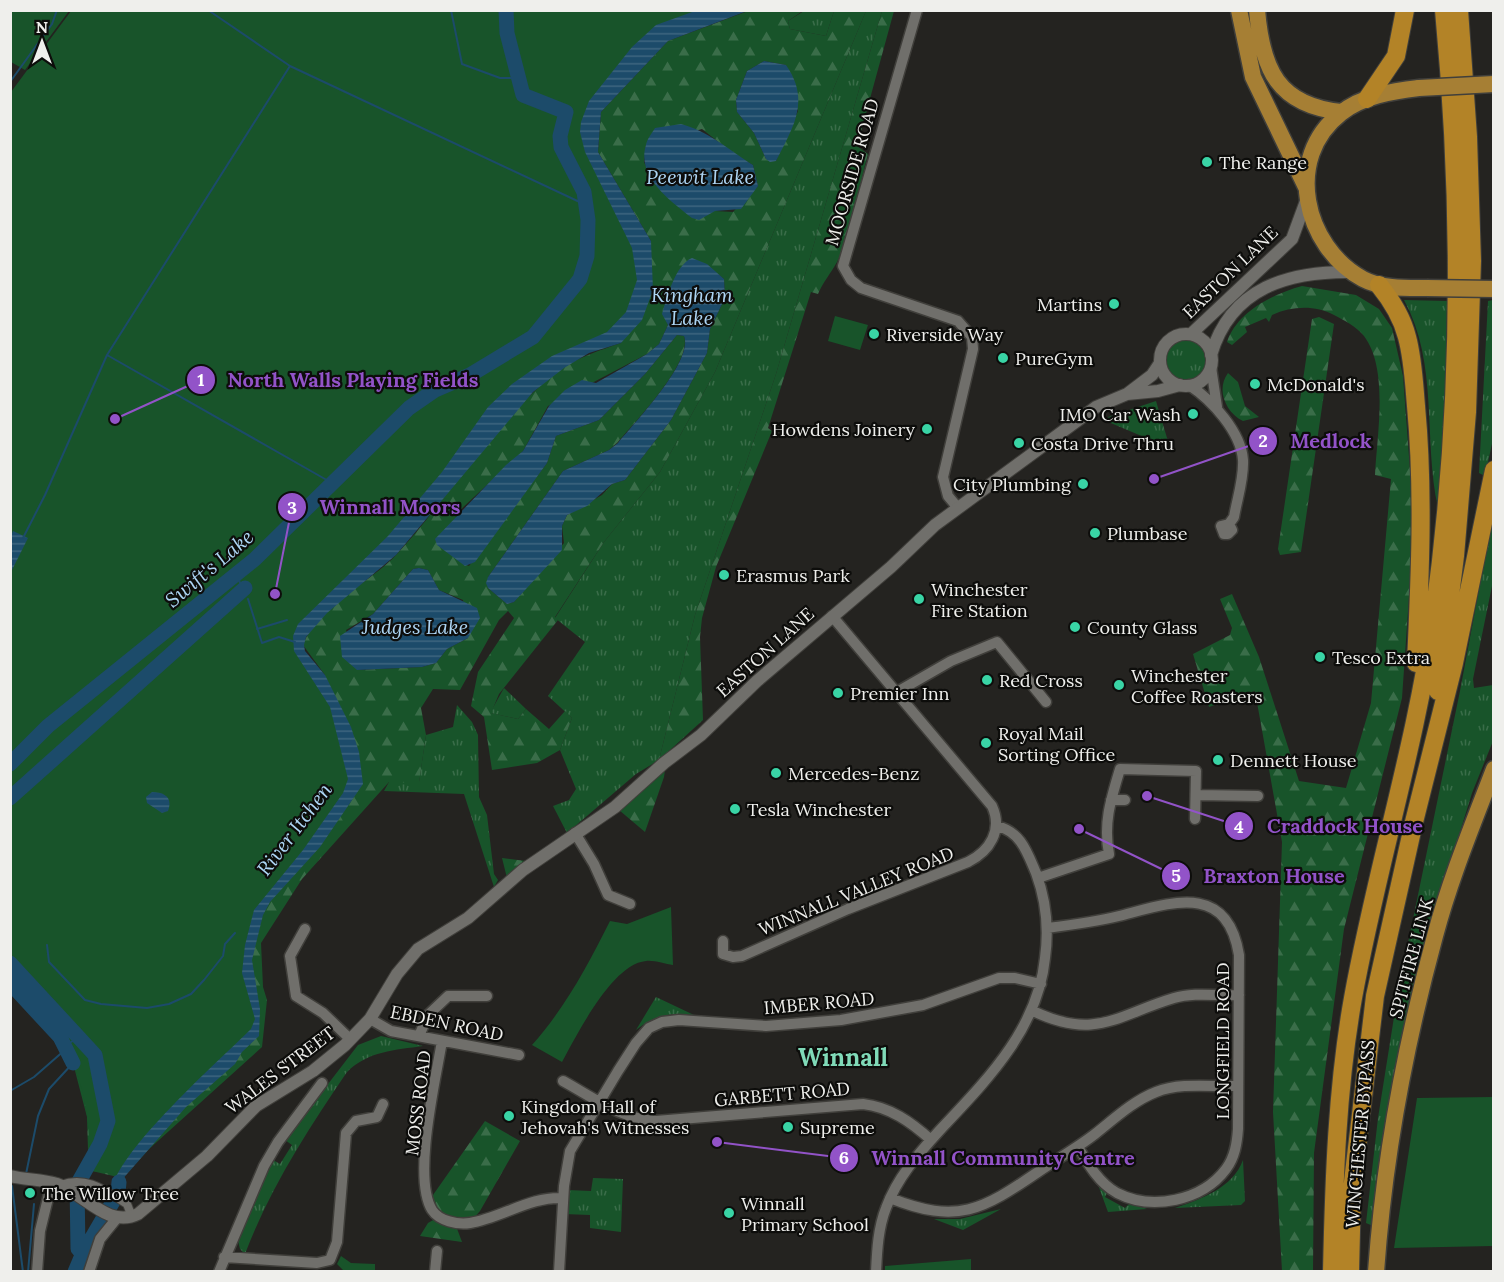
<svg xmlns="http://www.w3.org/2000/svg" width="1504" height="1282" font-family="Lora,serif">
<style>
.grass{fill:url(#grass-tufts)}
.forest{fill:url(#forest-firs);fill-rule:evenodd}
.green{fill:#18542a}
.water{fill:url(#water-rules)}
.lines{fill:none;stroke-linecap:round;stroke-linejoin:round}
.stream{stroke:#1c4b6a;stroke-width:2}
.river{stroke:#1c4b6a;stroke-width:15}
.pedestrian-casing{stroke:#403f3b;stroke-width:10}
.minor-casing{stroke:#403f3b;stroke-width:13}
.tertiary-casing{stroke:#403f3b;stroke-width:14}
.trunk-casing{stroke:#403f3b;stroke-width:19}
.motorway-casing{stroke:#403f3b;stroke-width:20}
.pedestrian{stroke:#706f6b;stroke-width:8}
.minor{stroke:#706f6b;stroke-width:10}
.tertiary{stroke:#706f6b;stroke-width:12}
.trunk{stroke:#a67f34;stroke-width:16}
.motorway{stroke:#b38327;stroke-width:18}
.trunk-bridge-casing{stroke:#403f3b;stroke-width:19;stroke-linecap:butt}
.trunk-bridge{stroke:#a67f34;stroke-width:16}
.poi-dot{fill:#39d4a5;stroke:#0d0d0b;stroke-width:2}
.labels{text-anchor:middle;dominant-baseline:central;stroke-width:4.5;stroke-linejoin:round;paint-order:stroke}
.poi-label{font-size:18px;fill:#efefec;stroke:#0d0d0b;text-anchor:start}
.street-label{font-size:18px;fill:#efefec;stroke:#0d0d0b}
.water-label{font-size:20px;font-style:italic;fill:#add5f4;stroke:#0d0d0b}
.district-label{font-size:24px;font-weight:bold;fill:#80dab8;stroke:#0d0d0b}
.leader{fill:none;stroke:#9253c8;stroke-width:2}
.callout-dot{fill:#9253c8;stroke:#0d0d0b;stroke-width:2}
.mark-label{font-size:18px;text-anchor:middle;font-weight:bold;fill:#fff}
.callout-label{font-size:20px;text-anchor:middle;font-weight:bold;fill:#9253c8;stroke:#0d0d0b;stroke-width:4.5;stroke-linejoin:round;paint-order:stroke}
</style>
<defs>
<pattern id="grass-tufts" width="24" height="20" patternUnits="userSpaceOnUse" patternTransform="scale(1.5)"><rect width="24" height="20" fill="#18542a"/><path d="M3 7l-1-3M5 7V3M7 7l1-3M15 17l-1-3M17 17v-4M19 17l1-3" fill="none" stroke="#3a6d49"/></pattern>
<pattern id="forest-firs" width="22" height="20" patternUnits="userSpaceOnUse" patternTransform="scale(1.5)"><rect width="22" height="20" fill="#18542a"/><path d="M5 1l3.5 6h-7zM16 11l3.5 6h-7z" fill="#3a6d49"/></pattern>
<pattern id="water-rules" width="6" height="5" patternUnits="userSpaceOnUse" patternTransform="scale(1.5)"><rect width="6" height="5" fill="#1c4b6a"/><path d="M0 2.5h6" fill="none" stroke="#3d657f"/></pattern>
</defs>
<rect width="100%" height="100%" fill="#242320"/>
<path class="grass" d="M804 11H834L826 36 790 29 788 21Z
M866 11H882L776 374 695 615 659 760 636 774 567 833 553 806 569 800 576 789 560 750 572 718 548 696 585 642 555 618 604 542 660 472 715 372Z
M1404 300 1447 301 1445 420 1438 508C1423 439 1439 364 1404 300Z
M1493 300V439L1485 476 1479 473 1488 301Z
M1166 360a20 20 0 1 1 40 0a20 20 0 1 1-40 0Z
M1156 401 1170 448 1106 421 1108 417Z
M1493 515V581L1473 679 1474 688 1493 685V741L1472 793 1423 952 1385 1132 1373 1226 1366 1223 1378 1118 1398 992 1460 691Z
M504 688 526 709 518 719 490 713Z
M457 705 472 722 478 735 479 797 487 815 494 874 498 880 494 887 464 794 384 791 389 782H419L426 735 453 727Z
M656 997 694 1015C671 1012 655 1015 636 1030Z
M381 1036 423 1046C395 1050 368 1051 347 1072 307 1131 270 1188 245 1254L240 1249 238 1241 257 1192 273 1160 280 1164 292 1145 285 1140 358 1045Z
M1243 1160 1245 1201 1241 1205 1175 1208C1201 1199 1233 1188 1243 1160Z
M593 1178 623 1179 621 1232 590 1228V1215L564 1214 565 1208 569 1205 567 1190 591 1191Z
M1097 1182 1109 1190 1105 1197 1125 1208 1130 1203 1147 1209 1108 1212Z
M1001 1209 963 1230 934 1219H960Z"/>
<path class="forest" d="M804 10 788 21 790 29 826 36 834 11H866L715 372 660 472 604 542 555 617 558 620 499 694 491 713 518 719 526 709 549 729 565 711 572 718 560 750 537 763 492 770 484 717 471 706 478 672 514 618 508 611 499 620 460 690 433 689 421 708 426 735 419 783 389 782 302 879 261 943 263 987 267 1000 262 1047 149 1149 122 1178 92 1171 88 1150 87 1117 73 1063 325 675 303 645C317 607 370 583 397 554 451 496 498 414 563 368 581 356 601 350 621 343L651 241 598 152 601 112 668 41 748 11ZM764 61 786 65 798 111 776 161 766 159 754 133 737 112 736 100 747 71ZM702 129 731 152 753 165 758 186 733 212 715 211 654 184 644 162 646 145ZM718 274 724 279 725 298 710 329 707 353 671 420 625 480 612 484 602 495 567 515 562 526 564 543 514 602 507 604 488 588V577L563 471 609 450 618 442C634 423 693 362 684 336L677 335 645 374 599 420 556 436 547 463 469 566 462 563 458 512 523 451 548 406 647 354 659 344 668 325C662 312 667 297 673 285ZM419 568 428 570 439 590 463 600 468 638 447 649 436 663 422 667 357 670 346 630 373 614 413 569Z
M882 11H894L857 146 868 154C860 183 850 236 837 262 831 273 823 282 818 294L811 292 768 428 772 431 716 567 702 618 700 637 703 720 659 760 695 615 776 374Z
M1302 286 1356 295 1379 309 1392 328 1403 376 1414 524 1402 698 1344 929 1314 1153 1313 1271H1282L1273 1112 1282 842 1255 691 1209 707 1193 654 1230 635 1232 628 1220 599 1232 594 1259 657 1299 781 1346 788 1371 703 1391 479 1375 475C1377 435 1389 369 1364 336 1357 327 1344 320 1334 315 1315 305 1292 306 1272 315L1269 322 1266 318 1245 327 1247 332 1232 345 1227 342C1237 312 1273 294 1302 286Z
M1319 317 1334 324 1301 552 1280 555 1278 549 1312 319Z
M1228 373 1238 382 1245 406 1259 417 1243 421C1225 412 1216 389 1228 373Z
M665 770 664 777 645 832 619 810Z
M502 858 526 861 507 878Z
M485 1121 520 1141 480 1211 473 1219C455 1218 443 1218 432 1202L433 1195Z
M435 1219 456 1226 462 1242 420 1236 428 1223Z"/>
<path class="green" d="M10 11H69L25 70 11 62Z
M71 11H726L665 36 598 111 594 153 646 269 618 335 525 383 297 642 334 704 353 784 258 912 248 963 258 1025 120 1175 92 1171C88 1152 90 1135 87 1116 79 1053 51 1027 11 983V92Z
M835 316 868 325 860 350 828 341Z
M671 907 673 965C665 964 654 960 646 961 612 964 577 1035 562 1062L532 1045C565 1008 588 965 610 921L627 924Z
M1493 1097V1246L1394 1248 1417 1098Z
M341 1256 351 1263 375 1264V1271H344L337 1264Z
M971 1259V1271H885V1266Z"/>
<path class="water" d="M695 11H747L668 41 601 112 598 152 651 241 653 290 642 320 621 343 589 353 564 368 533 392 396 555 327 613 306 637 304 645 305 651 325 675 351 727 359 752 363 784 320 847 270 902 263 915 252 960 260 1009 259 1036 242 1052 235 1064 186 1107 120 1182 122 1198 112 1193C110 1157 223 1057 251 1029L255 1019 242 973 245 945 254 910 303 850 343 793 348 779 330 707 294 651 293 636 298 624 388 536 442 472 488 407 512 384 552 356 607 332 626 312 637 280 632 248 585 152 580 132 581 122 589 101 632 47 656 25Z
M764 61 786 65C811 101 793 127 776 161L770 162 766 159 754 133 737 112 736 100 747 71Z
M681 124C708 131 729 150 753 165L758 186 741 209 715 211 699 220 692 218C671 201 636 177 646 145 647 139 652 133 655 128Z
M692 258 707 264 724 279 725 298 710 329 707 353 671 420 625 480 612 484 587 506 567 515 562 526V550L514 602 507 604 488 588 486 583 488 577 563 471 609 450 618 443C634 423 694 361 684 336L677 335 645 374 599 420 556 436 547 463 475 562 465 566 437 545 435 539 506 465 523 451 549 406 565 390 582 380 596 383 647 354 659 344 668 325 662 314C667 298 675 265 692 258Z
M13 531 28 538 11 572V536Z
M419 568 428 570 439 590 477 608 480 618 468 638 447 649 436 663 422 667 357 670 342 657 340 636 373 614 413 569Z
M152 792C165 792 173 798 168 811L162 813 147 803 146 797Z"/>
<g class="lines">
<path class="stream" d="M451 10 462 64 500 78H519
M506 13 509 11
M290 66 586 205
M10 82 52 24 57 10
M107 355 332 483
M23 538 45 495 107 355 290 66 208 10
M237 573 242 590
M248 599 262 643 279 637 295 642
M257 629 287 620
M47 945 49 962 85 1000 101 1004 147 1008 169 1004 191 994 204 980 223 956 225 944 235 933
M64 1046 80 1037
M10 1091 34 1077 66 1049
M26 1174 38 1116 49 1089 73 1063
M12 1186 23 1272
M28 1272 34 1204"/>
<path class="river" d="M10 764 48 726 255 559 409 408 435 390 470 375 533 337 580 279 587 256 588 220 584 192 561 147 560 136 566 112 523 95 507 33 506 10
M10 798 245 588
M10 963 95 1055 108 1121 100 1144 77 1185 78 1249 83 1253
M10 983 60 1037 73 1063
M75 1272 83 1253 118 1193 119 1182"/>
<g class="pedestrian-casing">
<path id="pedestrian" d="M61 1185C86 1175 106 1191 127 1204L132 1217"/>
</g>
<g class="minor-casing">
<path id="minor" d="M917 10 843 266 851 280 861 288 958 321 972 337 973 349 943 477 948 496 958 508
M1211 367 1217 407
M1189 385C1212 400 1241 432 1243 460 1244 479 1237 499 1234 517L1229 524 1232 530 1228 534H1224L1221 526 1229 524
M897 692 951 661 997 642 1046 702
M1197 795 1258 796
M1111 800H1125
M575 833 594 864 608 895 630 904
M1038 878 1109 854C1103 823 1111 799 1120 769L1196 771 1195 819
M1047 928C1071 925 1095 922 1119 916 1170 903 1227 881 1239 955L1238 1129C1237 1143 1235 1157 1226 1169 1202 1201 1152 1211 1117 1193 1099 1183 1088 1164 1078 1147
M305 929 290 956 296 996 323 1013 350 1039
M723 941V954L733 957 742 956 848 909 968 862C990 851 1003 830 992 806L832 616
M1033 1011C1096 1041 1117 1015 1174 998 1194 992 1218 996 1239 995
M370 1019 391 1031 519 1055
M419 1036 428 1015 448 996H487
M442 1041C436 1078 412 1177 432 1210 439 1221 458 1225 470 1223 501 1218 531 1196 563 1198
M563 1081C594 1098 621 1119 656 1121L863 1104C890 1107 911 1122 931 1140
M890 1198C958 1225 982 1210 1038 1172 1057 1159 1077 1148 1095 1134 1114 1119 1133 1101 1156 1092 1181 1082 1211 1087 1238 1086
M224 1257 317 1263 330 1260 337 1242 346 1133 356 1121 377 1117 383 1104
M37 1272 40 1231 52 1182
M89 1272 100 1239 117 1218
M219 1272 264 1166 278 1142 322 1083
M435 1272 437 1251
M559 1272 564 1186 570 1151 618 1071 636 1043 649 1028 662 1022 679 1020 766 1026 841 1020 923 1005 999 978H1015L1041 984
M876 1272C877 1251 878 1228 886 1208 897 1178 918 1154 940 1130 987 1080 1038 1029 1045 958 1049 929 1046 900 1036 873 1027 852 1021 832 997 826"/>
</g>
<g class="tertiary-casing">
<path id="tertiary" d="M1191 334 1292 239 1306 201
M1160 360a26 26 0 1 1 52 0a26 26 0 1 1-52 0Z
M1211 355C1231 287 1289 271 1353 272
M1127 394 1158 391 1180 385
M10 1176C26 1180 42 1179 57 1184 84 1193 108 1229 138 1214L207 1156 256 1106 313 1071 345 1045 370 1019 397 974 418 949 468 918 523 870 615 807 664 763 701 735 757 681 891 567 935 525 1096 407 1127 394 1152 375 1160 363"/>
</g>
<g class="trunk-casing">
<path id="trunk" d="M1239 10 1253 77 1306 187
M1257 10C1262 70 1278 105 1341 112
M1419 88C1393 91 1362 96 1341 113 1283 158 1304 247 1363 279 1382 289 1406 288 1427 288
M1376 1272C1384 1158 1405 1046 1435 936 1450 879 1473 824 1494 769"/>
</g>
<g class="motorway-casing">
<path id="motorway" d="M1367 99 1396 56 1405 10
M1379 285C1392 301 1402 317 1407 337 1413 359 1414 383 1416 406 1424 491 1420 577 1416 663
M1438 691 1455 556 1467 412 1472 261 1468 137 1459 10
M1332 1272C1334 1181 1337 1087 1353 998 1376 870 1416 745 1434 616 1462 415 1463 212 1444 10
M1350 1272 1352 1190 1375 996 1414 822 1454 663 1494 470"/>
</g>
<use href="#pedestrian" class="pedestrian"/>
<use href="#minor" class="minor"/>
<use href="#tertiary" class="tertiary"/>
<use href="#trunk" class="trunk"/>
<use href="#motorway" class="motorway"/>
<g class="trunk-bridge-casing">
<path id="trunk-bridge" d="M1419 88 1494 84
M1427 288 1494 289"/>
</g>
<use href="#trunk-bridge" class="trunk-bridge"/>
</g>
<g class="poi-dot">
<circle cx="1207" cy="162" r="6"/>
<circle cx="1114" cy="304" r="6"/>
<circle cx="874" cy="334" r="6"/>
<circle cx="1003" cy="358" r="6"/>
<circle cx="1255" cy="384" r="6"/>
<circle cx="1193" cy="414" r="6"/>
<circle cx="927" cy="429" r="6"/>
<circle cx="1019" cy="443" r="6"/>
<circle cx="1083" cy="484" r="6"/>
<circle cx="1095" cy="533" r="6"/>
<circle cx="724" cy="575" r="6"/>
<circle cx="919" cy="599" r="6"/>
<circle cx="1075" cy="627" r="6"/>
<circle cx="1320" cy="657" r="6"/>
<circle cx="987" cy="680" r="6"/>
<circle cx="1119" cy="685" r="6"/>
<circle cx="838" cy="693" r="6"/>
<circle cx="986" cy="743" r="6"/>
<circle cx="1218" cy="760" r="6"/>
<circle cx="776" cy="773" r="6"/>
<circle cx="735" cy="809" r="6"/>
<circle cx="509" cy="1116" r="6"/>
<circle cx="788" cy="1127" r="6"/>
<circle cx="30" cy="1193" r="6"/>
<circle cx="729" cy="1213" r="6"/>
</g>
<g class="labels">
<g class="poi-label">
<text x="1219" y="162">The Range</text>
<text x="1102" y="304" text-anchor="end">Martins</text>
<text x="886" y="334">Riverside Way</text>
<text x="1015" y="358">PureGym</text>
<text x="1267" y="384">McDonald's</text>
<text x="1181" y="414" text-anchor="end">IMO Car Wash</text>
<text x="915" y="429" text-anchor="end">Howdens Joinery</text>
<text x="1031" y="443">Costa Drive Thru</text>
<text x="1071" y="484" text-anchor="end">City Plumbing</text>
<text x="1107" y="533">Plumbase</text>
<text x="736" y="575">Erasmus Park</text>
<text x="931" y="589">Winchester<tspan x="931" dy="21">Fire Station</tspan></text>
<text x="1087" y="627">County Glass</text>
<text x="1332" y="657">Tesco Extra</text>
<text x="1131" y="675">Winchester<tspan x="1131" dy="21">Coffee Roasters</tspan></text>
<text x="999" y="680">Red Cross</text>
<text x="850" y="693">Premier Inn</text>
<text x="998" y="733">Royal Mail<tspan x="998" dy="21">Sorting Office</tspan></text>
<text x="1230" y="760">Dennett House</text>
<text x="788" y="773">Mercedes-Benz</text>
<text x="747" y="809">Tesla Winchester</text>
<text x="521" y="1106">Kingdom Hall of<tspan x="521" dy="21">Jehovah's Witnesses</tspan></text>
<text x="800" y="1127">Supreme</text>
<text x="42" y="1193">The Willow Tree</text>
<text x="741" y="1203">Winnall<tspan x="741" dy="21">Primary School</tspan></text>
</g>
<g class="street-label">
<text transform="translate(852 172) rotate(-74)">MOORSIDE ROAD</text>
<text transform="translate(1230 272) rotate(-44)">EASTON LANE</text>
<text transform="translate(765 652) rotate(-42)">EASTON LANE</text>
<text transform="translate(856 891) rotate(-22)">WINNALL VALLEY ROAD</text>
<text transform="translate(1411 958) rotate(-75)">SPITFIRE LINK</text>
<text transform="translate(819 1003) rotate(-5)">IMBER ROAD</text>
<text transform="translate(447 1023) rotate(12)">EBDEN ROAD</text>
<text transform="translate(1222 1041) rotate(-90)">LONGFIELD ROAD</text>
<text transform="translate(280 1070) rotate(-37)">WALES STREET</text>
<text transform="translate(782 1094) rotate(-5)">GARBETT ROAD</text>
<text transform="translate(418 1103) rotate(-83)">MOSS ROAD</text>
<text transform="translate(1360 1134) rotate(-85)">WINCHESTER BYPASS</text>
</g>
<g class="water-label">
<text x="700" y="176">Peewit Lake</text>
<text x="692" y="294">Kingham<tspan x="692" dy="23">Lake</tspan></text>
<text transform="translate(209 568) rotate(-40)">Swift's Lake</text>
<text x="415" y="626">Judges Lake</text>
<text transform="translate(294 829) rotate(-53)">River Itchen</text>
</g>
<g class="district-label">
<text x="843" y="1057">Winnall</text>
</g>
</g>
<path class="leader" d="M115 419L201 380M1154 479L1263 441M275 594L292 507M1147 796L1239 826M1079 829L1176 876M717 1142L844 1158"/>
<g class="callout-dot">
<circle cx="115" cy="419" r="6"/>
<circle cx="1154" cy="479" r="6"/>
<circle cx="275" cy="594" r="6"/>
<circle cx="1147" cy="796" r="6"/>
<circle cx="1079" cy="829" r="6"/>
<circle cx="717" cy="1142" r="6"/>
<circle cx="201" cy="380" r="15"/>
<circle cx="1263" cy="441" r="15"/>
<circle cx="292" cy="507" r="15"/>
<circle cx="1239" cy="826" r="15"/>
<circle cx="1176" cy="876" r="15"/>
<circle cx="844" cy="1158" r="15"/>
</g>
<g class="mark-label">
<text x="201" y="386">1</text>
<text x="1263" y="447">2</text>
<text x="292" y="514">3</text>
<text x="1239" y="833">4</text>
<text x="1176" y="882">5</text>
<text x="844" y="1164">6</text>
</g>
<g class="callout-label">
<text x="353" y="387">North Walls Playing Fields</text>
<text x="1331" y="448">Medlock</text>
<text x="390" y="514">Winnall Moors</text>
<text x="1345" y="833">Craddock House</text>
<text x="1274" y="883">Braxton House</text>
<text x="1003" y="1165">Winnall Community Centre</text>
</g>
<rect width="1504" height="1282" fill="none" stroke="#efefec" stroke-width="24"/>
<g transform="translate(42 42)" stroke="#0d0d0b" stroke-width="4.5" paint-order="stroke">
<path d="M0-4.5L10 22L0 15L-10 22Z" fill="#efefec"/>
<text y="-9" font-size="16" font-weight="bold" text-anchor="middle" fill="#efefec">N</text>
</g>
</svg>
